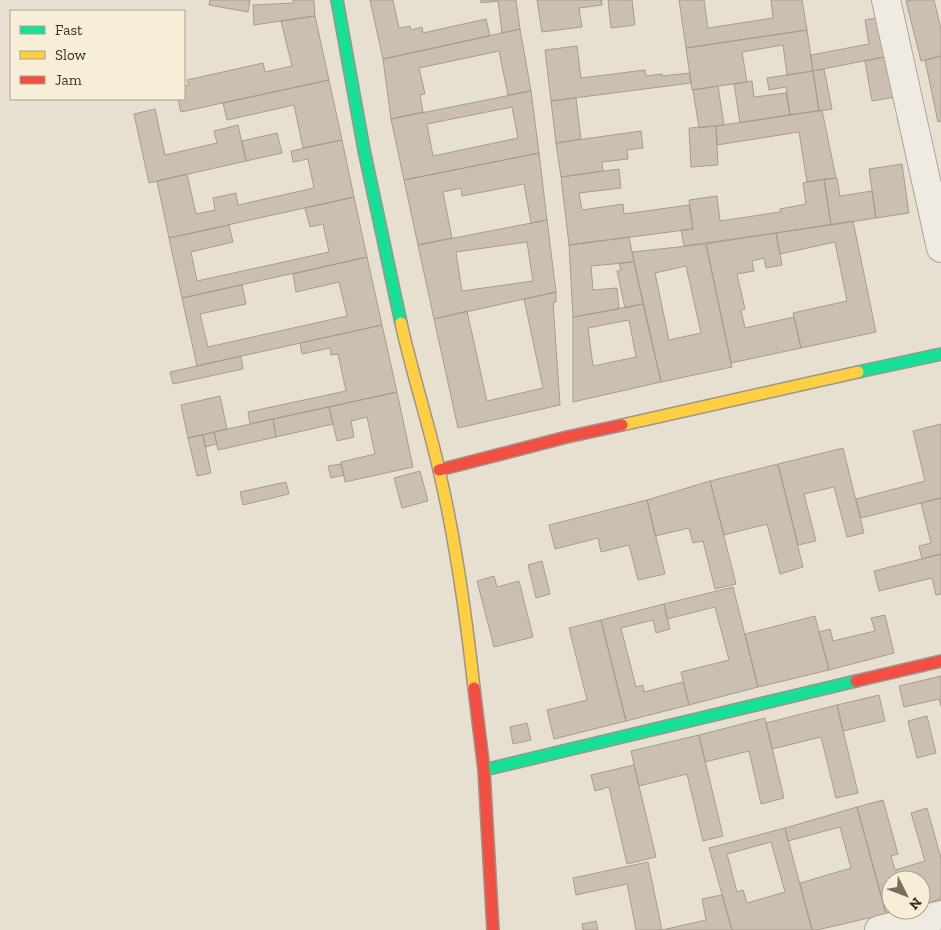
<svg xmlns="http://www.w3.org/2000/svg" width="941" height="930" font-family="'Zilla Slab',serif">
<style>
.building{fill:#cbbfb2;stroke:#a89c90;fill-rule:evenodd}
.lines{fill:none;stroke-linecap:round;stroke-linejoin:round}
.street-casing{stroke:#ada599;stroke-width:30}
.fast-casing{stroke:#9c958a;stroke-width:14}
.slow-casing{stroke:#9c958a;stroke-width:14}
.jam-casing{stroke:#9c958a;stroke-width:14}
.street{stroke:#efebe3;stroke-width:28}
.fast{stroke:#16e098;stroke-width:11}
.slow{stroke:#ffcf43;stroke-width:11}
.jam{stroke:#f24e42;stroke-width:11}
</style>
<rect width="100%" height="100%" fill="#e7e0d1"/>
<path class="building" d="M210 0H250L248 12 209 5Z
M293 0H314L315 16 254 25 253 5 293 3Z
M370 0H393L399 28 410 26 411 30 422 27 423 33 486 19 490 36 383 59Z
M481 0H516L520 29 502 33 498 1 481 3Z
M537 0H603H601L602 5 579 8 582 27 542 32Z
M608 0H632L635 25 611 28Z
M679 0H704L708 28 773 18 771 0H802L807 30 686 48Z
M911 0H934L941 29V56L921 61 906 1Z
M315 16 329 80 181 112 178 99H184V86L189 85 187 80 263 63 265 72 292 66 281 21Z
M881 17 889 56 813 71 811 55 869 44 865 20Z
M520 29 531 91 508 95 499 51 419 68 425 94 420 95 423 112 391 119 383 59Z
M807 30 813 71 787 75 783 45 742 52 747 82 692 90 686 48Z
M577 46 581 78 645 70 646 76 662 74V76L690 73 691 83 551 101 545 50Z
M889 56 896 97 872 101 865 61Z
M941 56V121L938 122 925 60Z
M824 69 832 109 819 111 813 71Z
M813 71 819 111 790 115 786 87 769 90 767 78Z
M329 80 342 140 303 148 294 105 227 120 223 103Z
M752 81 754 97 786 93 790 115 740 123 734 84Z
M718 86 724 125 699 128 693 90Z
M531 91 539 153 404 180 391 119ZM512 107 518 138 433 156 427 124Z
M576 98 581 139 556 143 551 101Z
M155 109 165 155 217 143 214 131 238 125 246 161 149 183 134 114Z
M822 110 836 178 807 182 799 132 717 145 716 126Z
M716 126 718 165 691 167 689 128Z
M641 131 643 148 627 150 628 159 602 162 603 171 561 177 556 143Z
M277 133 282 153 246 161 242 141Z
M342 140 354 197 169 238 157 181 187 174 196 214 215 210 213 198 236 193 238 205 314 188 308 159 293 162 291 151Z
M539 153 547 220 531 223 524 184 462 196 461 188 443 192 452 238 418 245 404 180Z
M902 164 909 213 876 218 869 169Z
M619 169 621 188 579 193 582 210 623 204 624 214 689 205 693 229 569 245 561 177Z
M836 178H837L840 196 872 191 876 218 831 225 824 179Z
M824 179 831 225 684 246 681 230 693 229 689 200 717 196 720 221 780 212V209L806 204 803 183Z
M354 197 367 257 182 298 169 238 229 225 233 242 191 252 197 281 329 252 323 224 310 227 305 208Z
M547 220 556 292 434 319 418 245ZM527 242 533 281 462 291 456 252Z
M853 221 876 332 801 348 793 313 847 301 835 242 780 254 776 233Z
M776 233 782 265 766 268 764 258 752 261 754 271 737 274 745 309 741 310 745 328 794 317 801 348 731 363 706 244Z
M629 237 634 262 591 266 593 290 617 288 619 309 573 317 569 245Z
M706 244 732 367 661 382 632 252ZM686 266 701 333 669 340 655 273Z
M367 257 382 325 197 366 182 298 242 285 246 304 200 314 208 347 347 316 339 282 296 292 293 274Z
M634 262 643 304 625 308 617 271 621 270 619 263Z
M556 292V302L553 303 560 405 458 428 434 319 467 311 487 401 543 388 524 299Z
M643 304 661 382 573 402V317ZM629 320 636 357 593 366 588 328Z
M382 325 397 392 250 424 248 412 346 391 338 354 331 355 330 348 302 354 300 343Z
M241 356 243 369 173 384 170 372Z
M397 392 413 467 345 482 341 462 375 454 367 417 351 421 354 437 337 441 329 407Z
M220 396 227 429 188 438 181 405Z
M329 407 333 424 276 437 273 419Z
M273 419 276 437 218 450 214 432Z
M941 424V498L861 518 856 499 925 481 913 431Z
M214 432 217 444 205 447 203 435Z
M203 435 211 473 197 476 188 438Z
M843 448 864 533 847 537 834 487 804 494 816 541 798 545 778 464Z
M341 464 344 475 331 478 328 466Z
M778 464 803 567 780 574 767 524 724 535 710 481Z
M420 471 428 501 402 508 394 478Z
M710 481 736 584 715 589 703 541 693 543 689 528 655 536 647 500Z
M286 482 289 494 243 505 240 492Z
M941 498V554L922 559 919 546 931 543 921 503Z
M647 500 665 574 638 580 629 545 601 552 598 538 555 549 549 525Z
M941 554V594L936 595 932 578 879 591 874 571Z
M542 561 550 594 536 598 528 565Z
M494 576 497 587 519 581 533 637 494 647 477 581Z
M733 587 758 687 689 705 681 672 729 660 715 607 667 619 664 604Z
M664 604 670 629 656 633 653 620 621 628 636 687 643 685 644 692 683 682 689 705 626 721 601 620Z
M885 615 894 653 829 670 819 632 830 629 833 641 875 631 871 618Z
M815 616 829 670 758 687 745 634Z
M601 620 626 721 554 739 547 710 587 700 569 628Z
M941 676V706L939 699 904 707 899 686Z
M879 695 885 721 843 731 837 705Z
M837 705 858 793 836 798 821 737 772 749 766 723Z
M927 716 936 753 917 758 908 721Z
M765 718 784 798 761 804 749 751 705 762 699 735Z
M527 723 531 740 513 744 510 727Z
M699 735 723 836 703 841 687 774 639 786 631 751Z
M634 765 656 857 627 864 609 787 595 791 591 775Z
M883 800 898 854 891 856 895 870 925 861 911 813 927 808 941 858V899L921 905V880H891V910H902L886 914 857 807Z
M857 807 886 914 817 930H812L800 883 851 868 840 827 788 841 785 828Z
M785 828 812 930H732L709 848ZM771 842 785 892 747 903 743 890 737 892 727 854Z
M648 862 662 930H636L627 884 576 895 573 878Z
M722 895 732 930H662L706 920 702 899Z
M596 921 598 930H583L582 924Z"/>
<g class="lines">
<g class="street-casing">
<path id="street" d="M886 0 941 248
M879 930 941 915"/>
</g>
<g class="fast-casing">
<path id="fast" d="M337 0 364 150 401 323
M858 372 941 354
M484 770 856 681"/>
</g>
<g class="slow-casing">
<path id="slow" d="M401 323C412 373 428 421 439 470 456 542 466 615 474 688
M622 425 858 372"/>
</g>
<g class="jam-casing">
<path id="jam" d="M439 470 567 437 622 425
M856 681 941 661
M474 688 484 770 493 930"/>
</g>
<use href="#street" class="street"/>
<use href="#fast" class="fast"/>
<use href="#slow" class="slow"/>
<use href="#jam" class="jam"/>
</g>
<rect x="10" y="10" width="175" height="90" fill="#f7eed8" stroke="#ada18e"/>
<rect x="20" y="26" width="25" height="8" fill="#16e098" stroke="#ada18e"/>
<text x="55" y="35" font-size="15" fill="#3d2e20">Fast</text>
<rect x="20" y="51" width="25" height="8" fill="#ffcf43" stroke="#ada18e"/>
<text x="55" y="60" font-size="15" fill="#3d2e20">Slow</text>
<rect x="20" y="76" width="25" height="8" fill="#f24e42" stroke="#ada18e"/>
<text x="55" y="85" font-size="15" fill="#3d2e20">Jam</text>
<g transform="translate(906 895) rotate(132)"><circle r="24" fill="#f7eed8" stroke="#ada18e"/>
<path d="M0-4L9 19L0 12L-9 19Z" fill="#786c5e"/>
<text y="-8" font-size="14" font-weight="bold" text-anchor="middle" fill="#3d2e20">N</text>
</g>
</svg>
